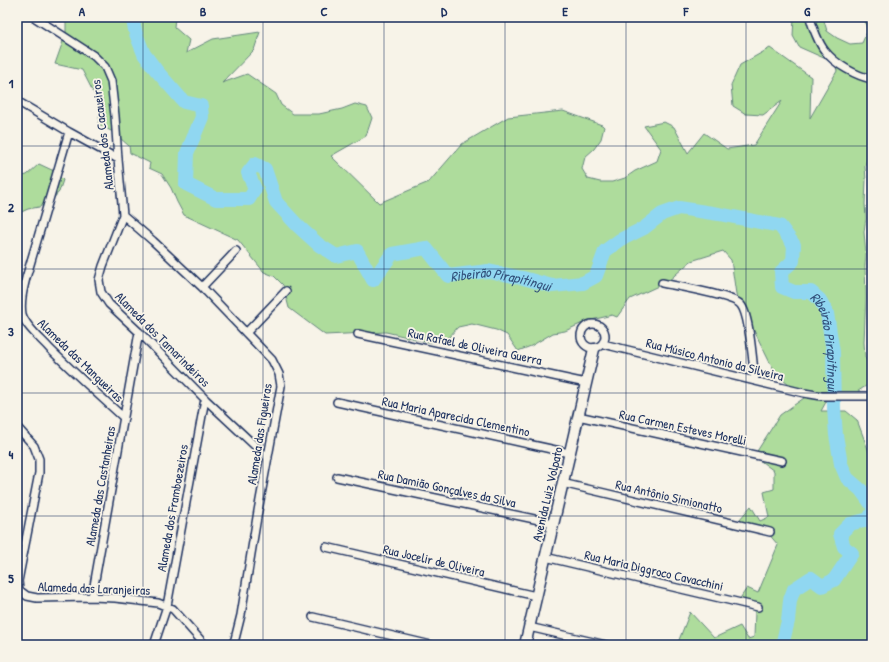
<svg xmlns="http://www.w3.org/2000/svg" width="889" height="662" font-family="'Patrick Hand',sans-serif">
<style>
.green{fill:#aedc9c;stroke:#64867d}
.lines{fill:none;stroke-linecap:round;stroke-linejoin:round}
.river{stroke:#90d7f1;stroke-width:14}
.street-casing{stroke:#1b2f5e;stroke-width:10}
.secondary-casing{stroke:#1b2f5e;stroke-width:13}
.street{stroke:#f7f3e8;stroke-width:7}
.secondary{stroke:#f7f3e8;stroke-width:10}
.grid{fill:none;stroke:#1b2f5e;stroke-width:1;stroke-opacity:0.55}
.labels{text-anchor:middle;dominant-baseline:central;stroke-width:3.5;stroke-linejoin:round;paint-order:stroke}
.street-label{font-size:13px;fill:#1b2f5e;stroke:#f7f3e8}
.water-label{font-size:14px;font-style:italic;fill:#32517b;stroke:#f7f3e8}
.neatline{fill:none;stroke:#1b2f5e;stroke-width:1.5}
.grid-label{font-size:13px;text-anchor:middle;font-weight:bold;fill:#1b2f5e}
</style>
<rect width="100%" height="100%" fill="#f7f3e8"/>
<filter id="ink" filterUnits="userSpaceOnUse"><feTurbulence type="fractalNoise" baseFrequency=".025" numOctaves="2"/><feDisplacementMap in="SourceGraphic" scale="8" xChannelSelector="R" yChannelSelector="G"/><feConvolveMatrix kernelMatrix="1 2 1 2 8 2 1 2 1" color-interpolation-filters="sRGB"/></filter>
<g filter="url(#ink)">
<path class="green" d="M66 17H175L174 27 189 40 186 53 213 39 260 32 254 50 222 83 247 74 276 94 281 105 293 114H319L342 109 355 104 367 107 372 118 366 136 331 156 379 203 429 182 462 144 508 117 563 111 602 125 604 127 601 139 594 149 585 157 582 169 588 179 600 182H612L625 178 635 171 657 161 661 149 644 126 664 122 674 127 688 153 704 133 727 149 754 145 782 101 763 115 746 114 733 106 731 85 740 65 770 48 811 77 810 118 837 71 835 63 799 47 793 36 794 17H823L827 31 837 38 850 44 862 43 867 32 865 17H872V148L869 152 865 166 866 180 865 204 866 218 864 232 866 254 865 266 866 297 864 342 865 357 871 370 870 382 869 384 852 395 831 393 821 411H846L857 420 872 460V645H677L690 612 714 638 740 626 748 639 754 637 755 612 739 600 747 588 758 593 778 545 768 533 734 526 751 506 760 521 769 517 764 492 774 489V471L754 456 780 415 804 398 775 373 736 294 731 260 723 251 691 261 667 282 630 299 617 317 612 315 600 318 587 321 565 331 553 333 531 346 518 351 507 335 496 330 472 324 458 327 449 337 437 342H429L386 332 325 335 289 308 283 285 274 276 264 272 238 240 184 215 177 202 171 188 162 174 149 168 150 163 130 153 129 146 120 138 111 131 98 124 101 107 82 70 55 64 66 33Z
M39 164 54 171 63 180 59 192 50 202 39 207 28 209 17 214V177L27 175Z"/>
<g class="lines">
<g class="river">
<path id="s1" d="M132 17 136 34 144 54 156 70 184 102 201 106 202 117 187 153 186 184 216 199H249L255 189 248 173 255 164 265 169 276 202 298 226 319 245 336 256 357 251 373 280 392 254 426 248 448 276 488 271 523 278 552 286 583 283 596 276 605 251 620 240 644 228 662 214 679 208 719 214 780 226 794 245 793 261 781 272 782 287 794 292H811L820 300 827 313 833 352 834 408 836 435 841 464 847 478 861 490 872 505"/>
<path d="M783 645 784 637 788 621 790 600 794 589 811 578 822 586 834 580 852 553 844 547 840 534 850 524 869 519 872 513"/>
</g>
<g class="street-casing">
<path id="street" d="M34 17 94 56 105 67 111 81 115 116 118 159 123 215 103 266 99 280 101 292 109 304 139 332 205 399 268 458
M810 17C812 26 819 44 825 51 835 64 856 76 872 79
M17 101 69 132 118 159
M69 132 26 278C23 290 20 302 22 314 25 326 41 339 49 348 73 372 99 395 124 418
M123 215 153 241 202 287 272 360 279 374 281 386 258 511 241 615 235 639 232 645
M662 283C676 286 735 296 741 305 750 316 753 365 755 381
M202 287 236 251
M581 336a12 12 0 1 1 24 0a12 12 0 1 1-24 0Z
M246 333 286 291
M358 334 586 383
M603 344 804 393 822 396H872
M337 402 569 453
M578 416 782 461
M17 427 34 446 39 459V473L18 581 19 590 27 596 37 598 92 597 115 598 158 603 173 609 205 645
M337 477 553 523
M562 483 770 532
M326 547 536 596
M545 557 758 607
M92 597 139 332
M313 617 431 645
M529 627 606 645
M154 645 167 606 205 399"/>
</g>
<g class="secondary-casing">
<path id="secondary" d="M525 645 594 349"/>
</g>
<use href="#street" class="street"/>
<use href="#secondary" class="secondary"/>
</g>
</g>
<path class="grid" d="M143 17V645M263 17V645M384 17V645M505 17V645M626 17V645M746 17V645M17 146H872M17 269H872M17 393H872M17 516H872"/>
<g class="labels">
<g class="street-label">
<text transform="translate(102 135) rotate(-97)">Alameda dos Cacaueiros</text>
<text transform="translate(163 339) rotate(45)">Alameda dos Tamarindeiros</text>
<text transform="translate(475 346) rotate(12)">Rua Rafael de Oliveira Guerra</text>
<text transform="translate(715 359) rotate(14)">Rua Músico Antonio da Silveira</text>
<text transform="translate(81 360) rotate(44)">Alameda das Mangueiras</text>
<text transform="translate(456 416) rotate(12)">Rua Maria Aparecida Clementino</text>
<text transform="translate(683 427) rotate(12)">Rua Carmen Esteves Morelli</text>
<text transform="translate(259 434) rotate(-81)">Alameda das Figueiras</text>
<text transform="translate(100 486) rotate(-80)">Alameda das Castanheiras</text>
<text transform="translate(447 488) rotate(12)">Rua Damião Gonçalves da Silva</text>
<text transform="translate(547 494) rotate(-77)">Avenida Luiz Volpato</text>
<text transform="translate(669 496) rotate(13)">Rua Antônio Simionatto</text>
<text transform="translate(172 508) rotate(-80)">Alameda dos Framboezeiros</text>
<text transform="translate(434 560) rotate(13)">Rua Jocelir de Oliveira</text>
<text transform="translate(654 570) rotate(13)">Rua Maria Diggroco Cavacchini</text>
<text transform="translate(94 588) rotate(2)">Alameda das Laranjeiras</text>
</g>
<g class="water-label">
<text stroke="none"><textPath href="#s1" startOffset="645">Ribeirão Pirapitingui</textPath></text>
<text stroke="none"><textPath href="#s1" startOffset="1114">Ribeirão Pirapitingui</textPath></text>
</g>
</g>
<rect width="889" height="662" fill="none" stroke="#f7f3e8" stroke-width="44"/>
<rect x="22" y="22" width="845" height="618" class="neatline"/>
<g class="grid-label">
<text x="82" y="16">A</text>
<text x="203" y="16">B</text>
<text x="324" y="16">C</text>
<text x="444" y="16">D</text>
<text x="565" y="16">E</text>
<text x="686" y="16">F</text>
<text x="807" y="16">G</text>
<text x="11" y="88">1</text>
<text x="11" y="212">2</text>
<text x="11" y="336">3</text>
<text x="11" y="459">4</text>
<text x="11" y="583">5</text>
</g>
</svg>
